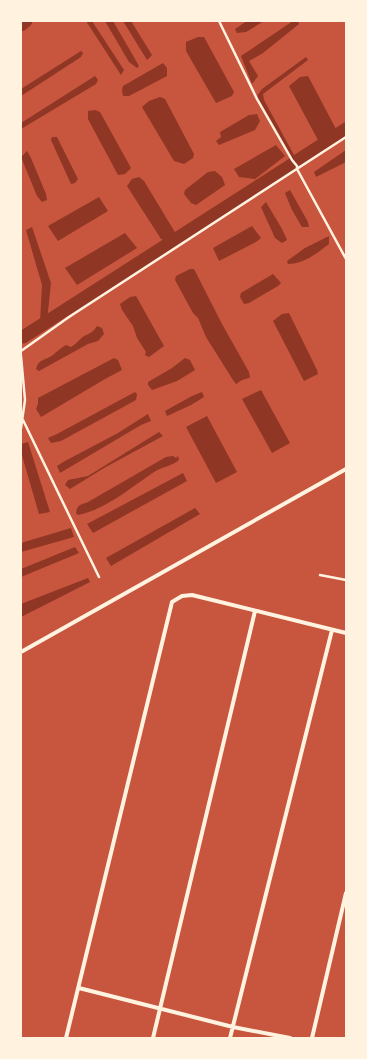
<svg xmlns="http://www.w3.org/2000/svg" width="367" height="1059" font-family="Inter,sans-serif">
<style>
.water{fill:#8f3625}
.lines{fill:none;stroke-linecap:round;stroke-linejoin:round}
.canal{stroke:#8f3625;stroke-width:13}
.path{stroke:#fff3e0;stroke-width:2.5}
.minor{stroke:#fff3e0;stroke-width:4}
</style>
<rect width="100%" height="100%" fill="#c8553d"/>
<path class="water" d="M86 21H92L124 70 121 75Z
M105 21H113L139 66 137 68 129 62Z
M123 21H131L152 55 147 60Z
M247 21H264L246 32 237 33 235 29Z
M293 21H298L299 24 263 53 249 61 258 76 252 84 241 56Z
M198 37H204L234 92 232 96 216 103 186 51V42Z
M81 51 83 53 81 57 21 96V89Z
M306 57 308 60 263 94 264 100 294 155 293 159 257 96 262 89Z
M163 63 167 68V76L129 96H123L122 90 123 86Z
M95 76 98 80 96 84 21 129V123Z
M308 76 337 131 327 139 318 140 289 86 300 77Z
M160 97 165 99 194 154 193 158 184 164 174 161 142 107 149 101Z
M95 110 100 112 131 168 125 174 118 175 88 119V111Z
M257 114 260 121 255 130 219 145 216 141 221 137 220 132 249 115Z
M52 137H57L78 179 75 183 71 184 51 140Z
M276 145 285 156 255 179 239 177 234 169Z
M346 150V162L316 177 314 172Z
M27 151 31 158 46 194 47 200 42 202 37 196 21 157Z
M215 171 222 177 225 185 196 205 191 203 184 194 185 190 208 172Z
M139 177 144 181 176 234 174 238 167 241 161 239 127 186 132 179Z
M290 190 308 222 309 227H302L292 210 285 193Z
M99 197 108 211 58 241 48 226Z
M266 202 282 229 287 240 282 243 275 238 261 207Z
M252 226 261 238 256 242 219 261 213 248Z
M32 227 51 283 47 321 40 322 42 285 26 230Z
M125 233 137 248 77 285 65 268Z
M329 236V244C317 253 304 264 288 264L287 261 305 248Z
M190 269H194L222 324 249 372 250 377 249 378 242 380 236 384 233 380 206 337 198 318 193 313 175 280 176 276Z
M273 274 281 283 278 286 249 303 244 304 240 297 241 293Z
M136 296 164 346 149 357 145 355 146 352 137 338 133 326 122 310 120 304 130 297Z
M289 313 317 370 318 374 304 381 273 321 282 314Z
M97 326 102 328 104 334 98 341 88 344 39 371 36 369C38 359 46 360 53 355 57 351 61 348 66 345L71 347C76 344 80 339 84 336 91 333 93 332 97 326Z
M114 358 118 360 122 370 105 379 41 417 36 409 38 404V398Z
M185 358 190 360 195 370 177 381 152 390 148 385V382L172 368Z
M261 390 290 443 272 453 242 399Z
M135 392 137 394 136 400 61 441 51 443 48 438 57 434Z
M202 392 204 397 191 405 167 416 165 411 192 396Z
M148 414 151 421 141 425 60 473 57 466 65 461 118 433Z
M207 416 237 472 216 483 186 427Z
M159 432 163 436 104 468 70 489 65 485 68 480 88 476Z
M28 442 50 512 39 514 21 452V444Z
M173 456 176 458 178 456 179 460C172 466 162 467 154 472 130 488 107 509 78 515L76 513 77 508 80 505 88 502 166 457Z
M183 473 187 481 93 533 87 524Z
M195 508 200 514 111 566 106 558Z
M71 528 74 537 21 552V543Z
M75 547 79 553 21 577V569Z
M88 578 90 582 21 617V604Z"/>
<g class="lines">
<path class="canal" d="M21 25 26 21
M297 161 346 129
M23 337 293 164"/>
<path class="path" d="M219 21 257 99 292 160 297 166V169L346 259
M21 351 69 317 346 137
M21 356 25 400 21 428
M23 420 99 577
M320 575 346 580"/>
<path class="minor" d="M21 652 346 469
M79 988 233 1027 290 1038
M66 1038 172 602 182 596 192 595 346 633
M153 1038 255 611
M230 1038 332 630
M312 1038 346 893"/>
</g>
<rect width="367" height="1059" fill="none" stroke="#fff3e0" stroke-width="44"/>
</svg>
